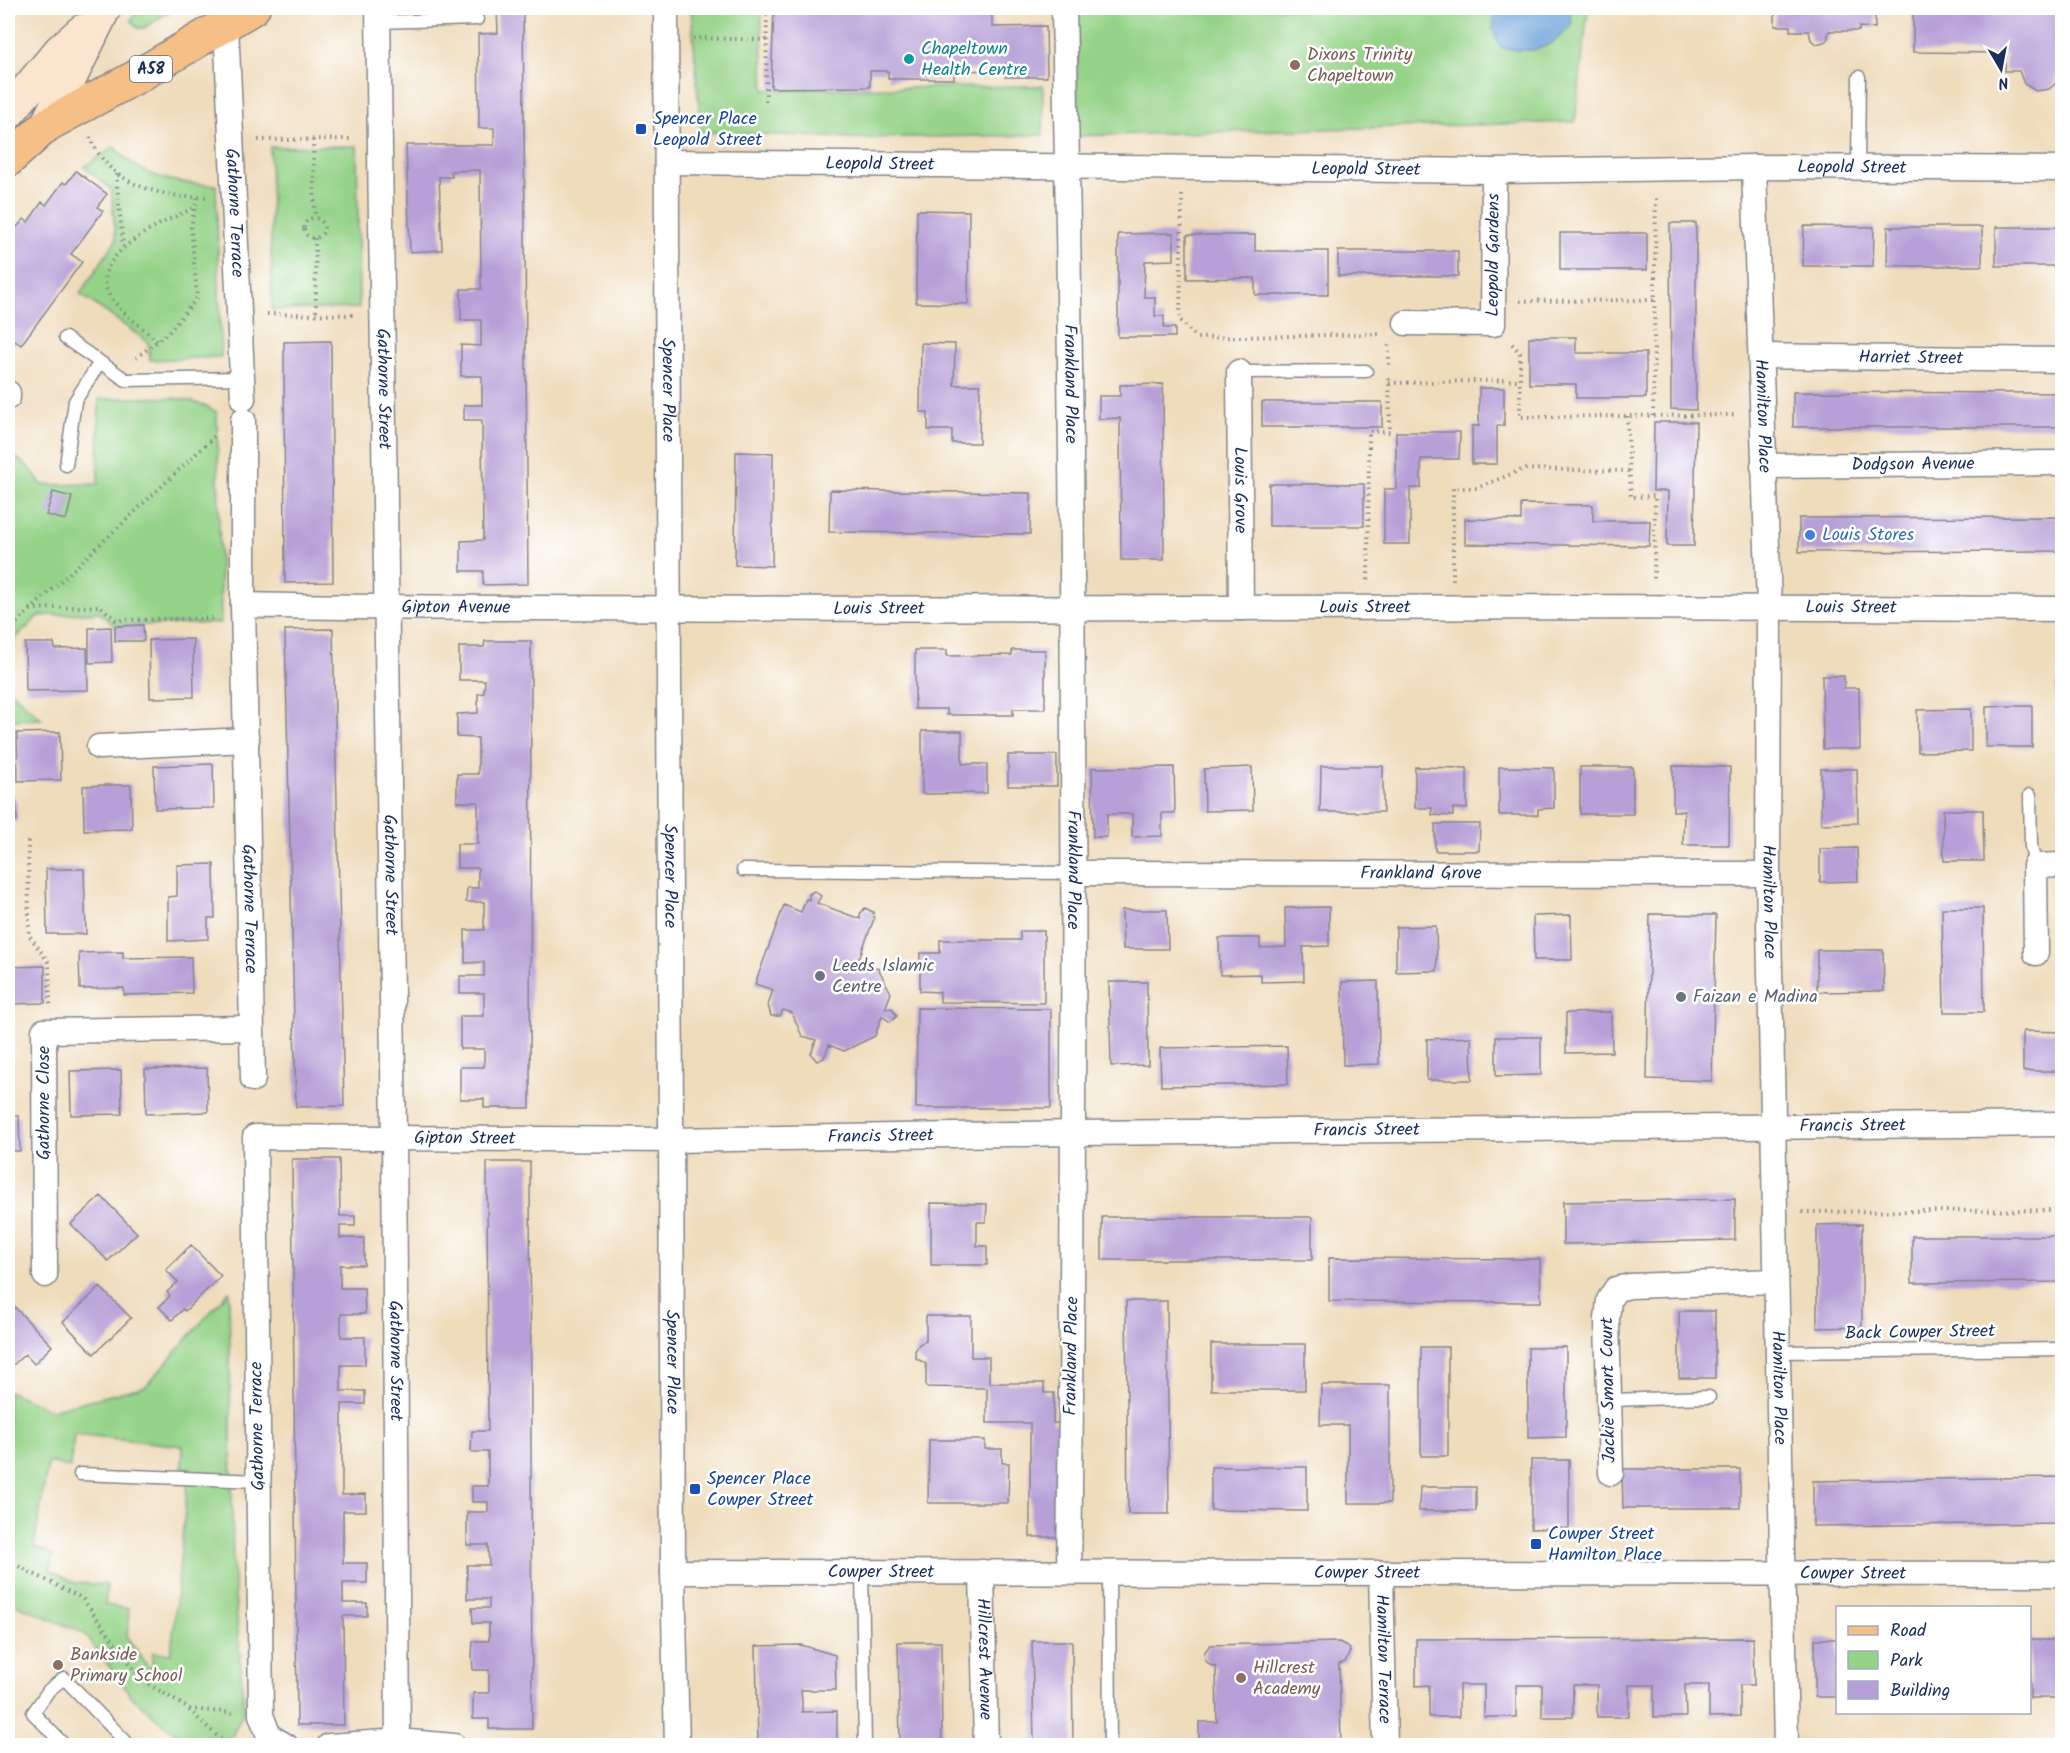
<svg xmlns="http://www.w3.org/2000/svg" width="2070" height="1753" font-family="Kalam,sans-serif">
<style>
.green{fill:#95d388;stroke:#588173;stroke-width:1.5;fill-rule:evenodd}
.water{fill:#6aa1d8;stroke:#42689b;stroke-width:1.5}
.building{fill:#b7a0d7}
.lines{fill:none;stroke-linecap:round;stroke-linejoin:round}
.lane-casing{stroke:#85868c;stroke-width:15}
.street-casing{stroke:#85868c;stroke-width:27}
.secondary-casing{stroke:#85868c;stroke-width:36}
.primary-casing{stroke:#85868c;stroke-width:36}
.path{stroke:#85868c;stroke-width:4;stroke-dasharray:1.5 4.5;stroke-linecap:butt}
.lane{stroke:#fff;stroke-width:12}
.street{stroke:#fff;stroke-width:24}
.secondary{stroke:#fbe5cf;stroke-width:33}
.primary{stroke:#f5bf86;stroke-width:33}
.culture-dot{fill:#0f9aa8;stroke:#fff;stroke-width:2}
.education-dot{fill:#8d6e63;stroke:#fff;stroke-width:2}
.transit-dot{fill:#1a4fb4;stroke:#fff;stroke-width:2}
.shop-dot{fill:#3f7fe0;stroke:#fff;stroke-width:2}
.worship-dot{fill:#6b7280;stroke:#fff;stroke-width:2}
.labels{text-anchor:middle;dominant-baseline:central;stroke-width:5;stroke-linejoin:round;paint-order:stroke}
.shield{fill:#fff;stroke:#5f6d8e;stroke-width:1.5}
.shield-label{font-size:16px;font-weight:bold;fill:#1b2f5e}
.culture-label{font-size:18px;fill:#0d838f;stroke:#fff;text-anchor:start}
.education-label{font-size:18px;fill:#785e54;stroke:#fff;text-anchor:start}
.transit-label{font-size:18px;fill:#164399;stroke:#fff;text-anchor:start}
.street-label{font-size:18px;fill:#1b2f5e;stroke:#fff}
.shop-label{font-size:18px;fill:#366cbe;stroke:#fff;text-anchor:start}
.worship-label{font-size:18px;fill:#5b616d;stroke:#fff;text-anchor:start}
</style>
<rect width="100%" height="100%" fill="#fff"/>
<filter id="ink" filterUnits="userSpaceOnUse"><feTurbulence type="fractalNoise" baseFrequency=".0167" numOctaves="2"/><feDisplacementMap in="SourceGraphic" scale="12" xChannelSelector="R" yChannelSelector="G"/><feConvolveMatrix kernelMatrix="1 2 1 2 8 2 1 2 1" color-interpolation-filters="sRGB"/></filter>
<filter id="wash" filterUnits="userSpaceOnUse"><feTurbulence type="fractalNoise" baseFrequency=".008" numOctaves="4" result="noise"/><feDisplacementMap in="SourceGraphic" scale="24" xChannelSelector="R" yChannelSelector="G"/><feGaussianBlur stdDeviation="1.35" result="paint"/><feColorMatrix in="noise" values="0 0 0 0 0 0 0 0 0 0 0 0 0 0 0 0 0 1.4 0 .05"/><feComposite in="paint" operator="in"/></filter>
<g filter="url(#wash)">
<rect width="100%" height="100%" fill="#efdcbb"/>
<path class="green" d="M140 8H175L144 28H138L131 20Z
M691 8H761L764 90 1043 86V135L856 138 701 132Z
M1079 8H1588L1575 122 1075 136Z
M357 146 359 308 272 310 270 147Z
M114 147C141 178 176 184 216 185L221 357 150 360 148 342 80 294 116 240 111 189 84 167Z
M99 399C136 399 186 390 217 413L221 623 115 626 99 612 38 616 8 646V454C24 461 33 470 42 485L98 484Z
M8 689 42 719 8 720Z
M229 1291 233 1568 244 1710 228 1745H189L133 1698 84 1633 8 1601V1391L51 1410 146 1386ZM74 1434 183 1446 182 1468H189L171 1654 153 1652 151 1671 127 1637 129 1609 105 1605 107 1585 75 1583 50 1570 53 1554 34 1547 48 1462 70 1467Z"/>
<path class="water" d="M1495 8H1569L1572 25C1548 50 1534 55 1500 47L1493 30Z"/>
<g id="blocks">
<path class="building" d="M430 8H446L447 9 430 11Z
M497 8H523L528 584 483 585V571H461V541L483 540 482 420H464V405H482V376H461V345L481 346V320H461V289H481L480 170 451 171 452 177H439L442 250 410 252 406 145H494V128H479L478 34 498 33Z
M774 8H992V27L1046 26 1047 77H1005V70L954 71V79H888V71H870V87L771 88Z
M1775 8H1875V28L1859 27V31H1829L1827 41 1817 44 1811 40 1809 31H1790V26H1775Z
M1913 8H2062V71H2060L2055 84 2049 89 2036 91 2024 84 2019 71H2005L2006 53 1913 52Z
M76 171 107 194 97 207 103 211 71 254 82 262 21 345 15 341 8 352V227L11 222 17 227 24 219 28 222 42 202 46 205 63 182 66 184Z
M917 210 969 211 968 304 916 303Z
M1670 223H1696V410L1671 409Z
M1804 226 1874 227 1873 266H1803Z
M1888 227H1982V266H1887Z
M1996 227H2062V266H1996Z
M1174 233V260L1145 261 1144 297H1155V316H1164V328H1175V337H1118V234Z
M1560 233H1647V270H1560Z
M1187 235H1255V251H1328V295H1255V278L1187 279Z
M1338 251H1458V276H1338Z
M1529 337H1576V353H1646V398H1576V384H1529Z
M331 341 333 582 285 583 284 342Z
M921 343 955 344 954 385H980L979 443H952V430H928V412H920Z
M1163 384 1164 560H1121L1120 418 1099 419V396H1120V385Z
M1479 388H1504V426H1497V464H1472V426H1479Z
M1793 392 2062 393V427H1793Z
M1262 402H1382V427H1262Z
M1654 422H1696L1694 546H1667L1668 491H1653Z
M1396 432H1460L1459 459H1421V488H1410V544H1384V489H1396Z
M736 452 773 453 772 566 735 565Z
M1269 484H1364V526H1269Z
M830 490 1031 493 1030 534 829 532Z
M53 492 72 497 66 520 46 515Z
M1521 504 1593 505V521H1650L1649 546 1465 544V519L1521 520Z
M2062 517V551L1799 552V518Z
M143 625 144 641H115V626Z
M111 627 112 662 89 663V628Z
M333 629 344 1106 296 1107 285 630Z
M193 639 194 697 150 698 149 640Z
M485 641H531L530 1108H484V1099H460V1067H484V1049H460V1016H484V993H460V976H484V962L465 963V930H484V902H466L467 888H478V868H457V844H478V802H457V774H478V738L457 737V714L478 713V694L484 693 485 680H459V647H484Z
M25 643H54L55 649 87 648 88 690 26 691Z
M915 650H947V656L1012 655V650H1045V709H1013V715H947V709H915Z
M1822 676H1844V688H1859L1860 749H1823Z
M2056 685H2062V730H2057Z
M2009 706H2032V747H1986V707Z
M1971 709V751L1918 752 1917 710Z
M922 731H962V764H987V793L922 794Z
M60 732 61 780 18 781 17 733Z
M1008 755H1057V786H1008Z
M213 764 214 808 155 809 154 766Z
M1321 766H1383V812H1320Z
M1673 766 1730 767 1729 845H1683L1684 811H1673Z
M1174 767 1175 813H1162V836L1132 837V814H1107V837H1093L1092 768Z
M1252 767 1253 810 1205 811 1204 769Z
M1415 767 1467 768V809L1453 808V816L1432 815V808H1415Z
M1499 767 1554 768V808L1538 809V815H1499Z
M1580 767H1633V814H1580Z
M1821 769H1857L1858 823 1821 824Z
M107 785H131L132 829 84 830 83 786Z
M8 799H16L17 821H10V843H8Z
M1943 810H1983L1984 861H1944Z
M1435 824H1480L1479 851H1435Z
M1857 848 1858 881 1820 882V849Z
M214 864 215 918H208V939L168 941V897L177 896V865Z
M46 869H84L86 934H47Z
M814 891 821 896 817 903 860 919V914L865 908 873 912 874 919 858 961 878 968 891 993 885 1009 892 1008 897 1016 890 1022 882 1016 875 1036 844 1051 829 1045 824 1058 817 1061 811 1054 816 1040 802 1036 792 1013 783 1010 780 1016H771L768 1005 773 990 755 984 784 905 801 912 806 899 809 900V894Z
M1329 907V946L1303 947 1304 981 1261 982V974L1220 975 1219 938H1260V948L1286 947 1285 908Z
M1942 908H1983L1984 1012H1944Z
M1122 910H1167L1168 949H1123Z
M1650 914 1716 915 1712 1081 1647 1079Z
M1571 915 1572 960H1534L1533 916Z
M1436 926 1437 971 1396 972V927Z
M1020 931H1044V1003L940 1002V992L920 991V953H940V940H1020Z
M1817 950H1883L1884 991 1817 992Z
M123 952V958L191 957 192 993 124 995V988L80 989 79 953Z
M45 966V1003L8 1004V967Z
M1378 981 1379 1064 1343 1065 1342 982Z
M1109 982H1147L1148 1065 1111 1066Z
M917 1008 1051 1009V1108H916Z
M1611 1012 1612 1052 1566 1053V1013Z
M2023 1031 2062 1032V1071H2023Z
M1471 1037 1472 1080H1427V1039Z
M1496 1037H1541V1075L1496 1076Z
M1287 1046 1288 1084 1161 1086 1160 1048Z
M207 1068 208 1112 146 1114 145 1069Z
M121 1070 122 1114 71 1115 70 1071Z
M8 1116H19L20 1151H8Z
M292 1159H339L340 1216H355V1226H340V1238H364V1265H340V1288H364L365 1314H341V1337H365V1365H341V1391H365V1404H342V1495L366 1494V1511H343V1563H367V1583H343V1603H367V1616H343L344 1725H297Z
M487 1162H530L532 1729H489V1719H473V1693H489V1670H473L472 1656 473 1641H489V1623H473L472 1608H489V1599H467V1565H489L488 1545H467V1512H488V1502H472V1486H488V1452H471L472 1431H488Z
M101 1196 137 1233 108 1261 71 1224Z
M1735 1199V1240L1563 1244V1202Z
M931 1203 987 1204 986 1222H977V1246H987V1265H931Z
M1102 1217H1312V1260H1102Z
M1862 1224V1327L1817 1328V1225Z
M1912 1236H2062V1282L1912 1283Z
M191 1245 221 1276 185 1311 183 1309 172 1320 159 1307 170 1296 167 1292 178 1282 166 1270Z
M1329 1258 1540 1259 1541 1302 1329 1301Z
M100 1287 131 1318 94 1354 63 1322Z
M8 1300 52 1346 34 1364 25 1354 12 1366 8 1361Z
M1126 1301H1167L1169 1514H1128Z
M1679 1311H1715V1378H1679Z
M926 1316H971V1357H989V1383H1044V1393H1054L1053 1423H1059V1537H1030V1423H987V1388L926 1387V1364L916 1358 915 1351 919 1344 926 1341Z
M1211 1344H1305V1390H1211Z
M1421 1347H1448V1456H1421Z
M1566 1347V1437L1528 1438V1348Z
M1321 1385H1390V1503H1348V1425H1320Z
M929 1440H985V1449H1002V1463H1009L1008 1503H928Z
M1531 1460H1569V1528L1531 1529Z
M1211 1467H1307V1511L1211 1510Z
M1622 1469H1740V1508H1623Z
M2062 1477V1523L1813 1526V1481Z
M1420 1487H1476V1511H1419Z
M1753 1638 1754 1685H1740V1716L1709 1717V1685H1685L1686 1717H1654V1685H1629V1717H1597V1685H1573V1717H1542V1685H1516V1717H1484V1685H1459V1717H1429V1685L1416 1686V1639Z
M1815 1639H1838V1697H1815Z
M2030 1640H2062V1698H2030Z
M1032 1641H1072L1073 1746H1034Z
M898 1642H941L942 1746H900Z
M1339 1642 1349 1647 1350 1652 1345 1662 1339 1664 1341 1746H1199V1722H1217L1216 1667 1210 1665 1205 1660 1204 1653 1210 1645Z
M801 1645 835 1655 836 1690H801L802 1701V1712L837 1711V1744L758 1746 756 1646Z"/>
</g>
</g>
<g filter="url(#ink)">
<use href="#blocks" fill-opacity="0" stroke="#85868c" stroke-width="1.5"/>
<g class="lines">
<g class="lane-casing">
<path id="lane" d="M379 22 477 19
M1858 168 1859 77
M65 338 126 380 242 378
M1239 372 1366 371
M66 465 75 401 100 362
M2030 795 2031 846 2035 866
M743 870 1075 873
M1778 1352 2062 1349
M1610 1400 1709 1397
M80 1474 259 1481
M862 1572 865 1746
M1109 1572 1110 1746
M65 1746 33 1713 49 1690 64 1678 130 1746"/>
</g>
<g class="street-casing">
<g id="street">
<path id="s1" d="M378 8 394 1136 398 1741"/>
<path id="s2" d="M666 8 673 1572 677 1746"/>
<path id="s3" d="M1064 8C1075 529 1076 1051 1069 1572"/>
<path id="s4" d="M226 25 243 399"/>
<path id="s5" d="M668 162 1494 171 1754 167 2062 169"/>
<path id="s6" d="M1754 167 1769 606 1768 874 1786 1746"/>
<path id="s7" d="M1406 323 1493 324 1494 171"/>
<path id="s8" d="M1761 356 2062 360"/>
<path id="s9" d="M1239 372 1241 608"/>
<path d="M8 393V397"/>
<path id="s10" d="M243 420V605L253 1079"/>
<path id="s11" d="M1763 466 2062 463"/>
<path id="s12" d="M243 605C337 608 432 607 526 608 1038 611 1550 604 2062 609"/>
<path d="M99 747 247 740"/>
<path id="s13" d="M1075 873 1768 874"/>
<path d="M2036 953 2035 866 2062 865"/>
<path d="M45 1275 44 1031 251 1028"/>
<path d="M1611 1473 1607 1319 1609 1300 1616 1289 1630 1286 1776 1281"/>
<path id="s14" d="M673 1572 2062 1574"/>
<path id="s15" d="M982 1572 986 1746"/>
<path id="s16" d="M1381 1573 1385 1746"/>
<path id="s17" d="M286 1746 269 1736 261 1715 255 1137 673 1140 1075 1133 2062 1124"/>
<path d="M329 1746 398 1741 454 1746"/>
</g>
</g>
<g class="secondary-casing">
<path id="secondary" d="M8 113 60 51 83 31
M47 125 104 8"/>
</g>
<g class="primary-casing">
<path id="primary" d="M8 160 47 125 136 77 253 8"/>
</g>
<path class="path" d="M693 38 767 40
M766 101 767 8
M90 137C96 151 103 162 115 172 137 190 178 199 206 197
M258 140 353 139
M313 140 315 218
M116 174 123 246
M1182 195 1180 320 1197 338 1382 334
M304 228a10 10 0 1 1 20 0a10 10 0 1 1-20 0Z
M315 238 316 315
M1520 301 1654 300
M267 314 356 315
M157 341C142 326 117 311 108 292 90 252 168 220 194 208
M1512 344 1520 353V417L1736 415
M1389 345V367
M136 358 169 332 197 298 191 227 197 198
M1389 383 1520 380
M1627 416 1631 497 1655 496 1654 580
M1653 416 1656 196
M1368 580 1369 431 1390 432 1389 375
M1453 580V488H1477L1524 469 1629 471
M30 609 100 606 116 620 215 618
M8 631 215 436
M28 841 29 935 49 963 50 1004
M1802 1212 2062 1210
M8 1561 82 1598 142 1680 189 1709 234 1713
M189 1710 228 1746"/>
<use href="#lane" class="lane"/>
<use href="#street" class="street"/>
<use href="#secondary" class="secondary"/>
<use href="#primary" class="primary"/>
</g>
</g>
<circle class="culture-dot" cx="909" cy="59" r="6"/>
<g class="education-dot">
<circle cx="1295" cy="65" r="6"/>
<circle cx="58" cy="1665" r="6"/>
<circle cx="1241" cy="1678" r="6"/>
</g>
<g class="transit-dot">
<rect x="635" y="123" width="12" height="12" rx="3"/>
<rect x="689" y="1483" width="12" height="12" rx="3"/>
<rect x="1530" y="1538" width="12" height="12" rx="3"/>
</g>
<circle class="shop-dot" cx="1810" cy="535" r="6"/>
<g class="worship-dot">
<circle cx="820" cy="976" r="6"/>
<circle cx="1681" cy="997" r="6"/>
</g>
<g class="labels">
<rect class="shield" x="130" y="56" width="42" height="26" rx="4.5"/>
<g class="shield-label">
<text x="151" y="69">A58</text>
</g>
<g class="culture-label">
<text x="921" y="49">Chapeltown<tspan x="921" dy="21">Health Centre</tspan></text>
</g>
<g class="education-label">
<text x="1307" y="55">Dixons Trinity<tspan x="1307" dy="21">Chapeltown</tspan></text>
<text x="70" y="1655">Bankside<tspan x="70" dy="21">Primary School</tspan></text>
<text x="1253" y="1668">Hillcrest<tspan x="1253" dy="21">Academy</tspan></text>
</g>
<g class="transit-label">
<text x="653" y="119">Spencer Place<tspan x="653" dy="21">Leopold Street</tspan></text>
<text x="707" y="1479">Spencer Place<tspan x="707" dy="21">Cowper Street</tspan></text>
<text x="1548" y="1534">Cowper Street<tspan x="1548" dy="21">Hamilton Place</tspan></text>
</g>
<g class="street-label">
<text stroke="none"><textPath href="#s5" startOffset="212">Leopold Street</textPath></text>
<text stroke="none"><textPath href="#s5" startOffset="1184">Leopold Street</textPath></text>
<text stroke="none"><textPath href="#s5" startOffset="698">Leopold Street</textPath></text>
<text stroke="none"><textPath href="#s4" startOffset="188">Gathorne Terrace</textPath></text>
<text stroke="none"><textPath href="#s7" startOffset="156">Leopold Gardens</textPath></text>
<text stroke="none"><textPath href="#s8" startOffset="150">Harriet Street</textPath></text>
<text stroke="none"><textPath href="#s3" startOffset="376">Frankland Place</textPath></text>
<text stroke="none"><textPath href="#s1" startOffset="381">Gathorne Street</textPath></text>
<text stroke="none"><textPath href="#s2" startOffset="382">Spencer Place</textPath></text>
<text stroke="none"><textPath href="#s6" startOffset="249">Hamilton Place</textPath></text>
<text stroke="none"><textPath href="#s11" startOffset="150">Dodgson Avenue</textPath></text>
<text stroke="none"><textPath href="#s9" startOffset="118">Louis Grove</textPath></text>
<text stroke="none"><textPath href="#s12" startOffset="1608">Louis Street</textPath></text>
<text stroke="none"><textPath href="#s12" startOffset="213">Gipton Avenue</textPath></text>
<text stroke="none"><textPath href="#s12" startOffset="1122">Louis Street</textPath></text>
<text stroke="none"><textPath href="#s12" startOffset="636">Louis Street</textPath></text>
<text stroke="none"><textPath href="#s3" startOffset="862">Frankland Place</textPath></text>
<text stroke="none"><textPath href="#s1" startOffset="867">Gathorne Street</textPath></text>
<text stroke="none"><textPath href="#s13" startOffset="346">Frankland Grove</textPath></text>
<text stroke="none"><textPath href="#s2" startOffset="868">Spencer Place</textPath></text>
<text stroke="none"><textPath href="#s6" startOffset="735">Hamilton Place</textPath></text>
<text stroke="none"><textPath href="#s10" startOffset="489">Gathorne Terrace</textPath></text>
<text transform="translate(44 1103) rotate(-90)">Gathorne Close</text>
<text stroke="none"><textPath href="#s17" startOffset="2218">Francis Street</textPath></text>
<text stroke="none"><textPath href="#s17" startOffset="1732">Francis Street</textPath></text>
<text stroke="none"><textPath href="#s17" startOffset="1246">Francis Street</textPath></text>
<text stroke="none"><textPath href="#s17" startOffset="830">Gipton Street</textPath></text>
<text transform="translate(1920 1333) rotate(-1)">Back Cowper Street</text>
<text transform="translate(1072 1356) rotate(-89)">Frankland Place</text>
<text stroke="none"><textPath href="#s1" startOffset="1353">Gathorne Street</textPath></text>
<text stroke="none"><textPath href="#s2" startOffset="1354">Spencer Place</textPath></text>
<text stroke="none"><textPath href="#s6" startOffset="1221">Hamilton Place</textPath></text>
<text transform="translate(1609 1390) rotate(-91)">Jackie Smart Court</text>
<text transform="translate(258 1426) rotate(-91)">Gathorne Terrace</text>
<text stroke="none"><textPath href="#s14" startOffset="208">Cowper Street</textPath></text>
<text stroke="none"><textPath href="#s14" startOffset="694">Cowper Street</textPath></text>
<text stroke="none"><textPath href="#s14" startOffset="1180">Cowper Street</textPath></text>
<text stroke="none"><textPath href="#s15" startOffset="87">Hillcrest Avenue</textPath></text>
<text stroke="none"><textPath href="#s16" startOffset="86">Hamilton Terrace</textPath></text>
</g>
<g class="shop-label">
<text x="1822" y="535">Louis Stores</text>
</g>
<g class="worship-label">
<text x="832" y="966">Leeds Islamic<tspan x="832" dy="21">Centre</tspan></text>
<text x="1693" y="997">Faizan e Madina</text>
</g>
</g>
<rect width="2070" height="1753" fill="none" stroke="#fff" stroke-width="30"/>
<rect x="1836" y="1606" width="195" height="108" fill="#ffffff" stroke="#a4acbf" stroke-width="1.5"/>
<rect x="1848" y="1626" width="30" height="9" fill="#f5bf86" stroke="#a4acbf" stroke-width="1.5"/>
<text x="1890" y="1636" font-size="18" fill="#1b2f5e">Road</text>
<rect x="1848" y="1651" width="30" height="18" fill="#95d388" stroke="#a4acbf" stroke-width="1.5"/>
<text x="1890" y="1666" font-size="18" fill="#1b2f5e">Park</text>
<rect x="1848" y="1681" width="30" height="18" fill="#b7a0d7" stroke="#a4acbf" stroke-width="1.5"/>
<text x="1890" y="1696" font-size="18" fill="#1b2f5e">Building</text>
<g transform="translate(2001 69) rotate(170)" stroke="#ffffff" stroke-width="4.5" paint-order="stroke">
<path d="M0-4.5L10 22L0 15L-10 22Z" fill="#1b2f5e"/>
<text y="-9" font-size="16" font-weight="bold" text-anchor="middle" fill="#1b2f5e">N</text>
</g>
</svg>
